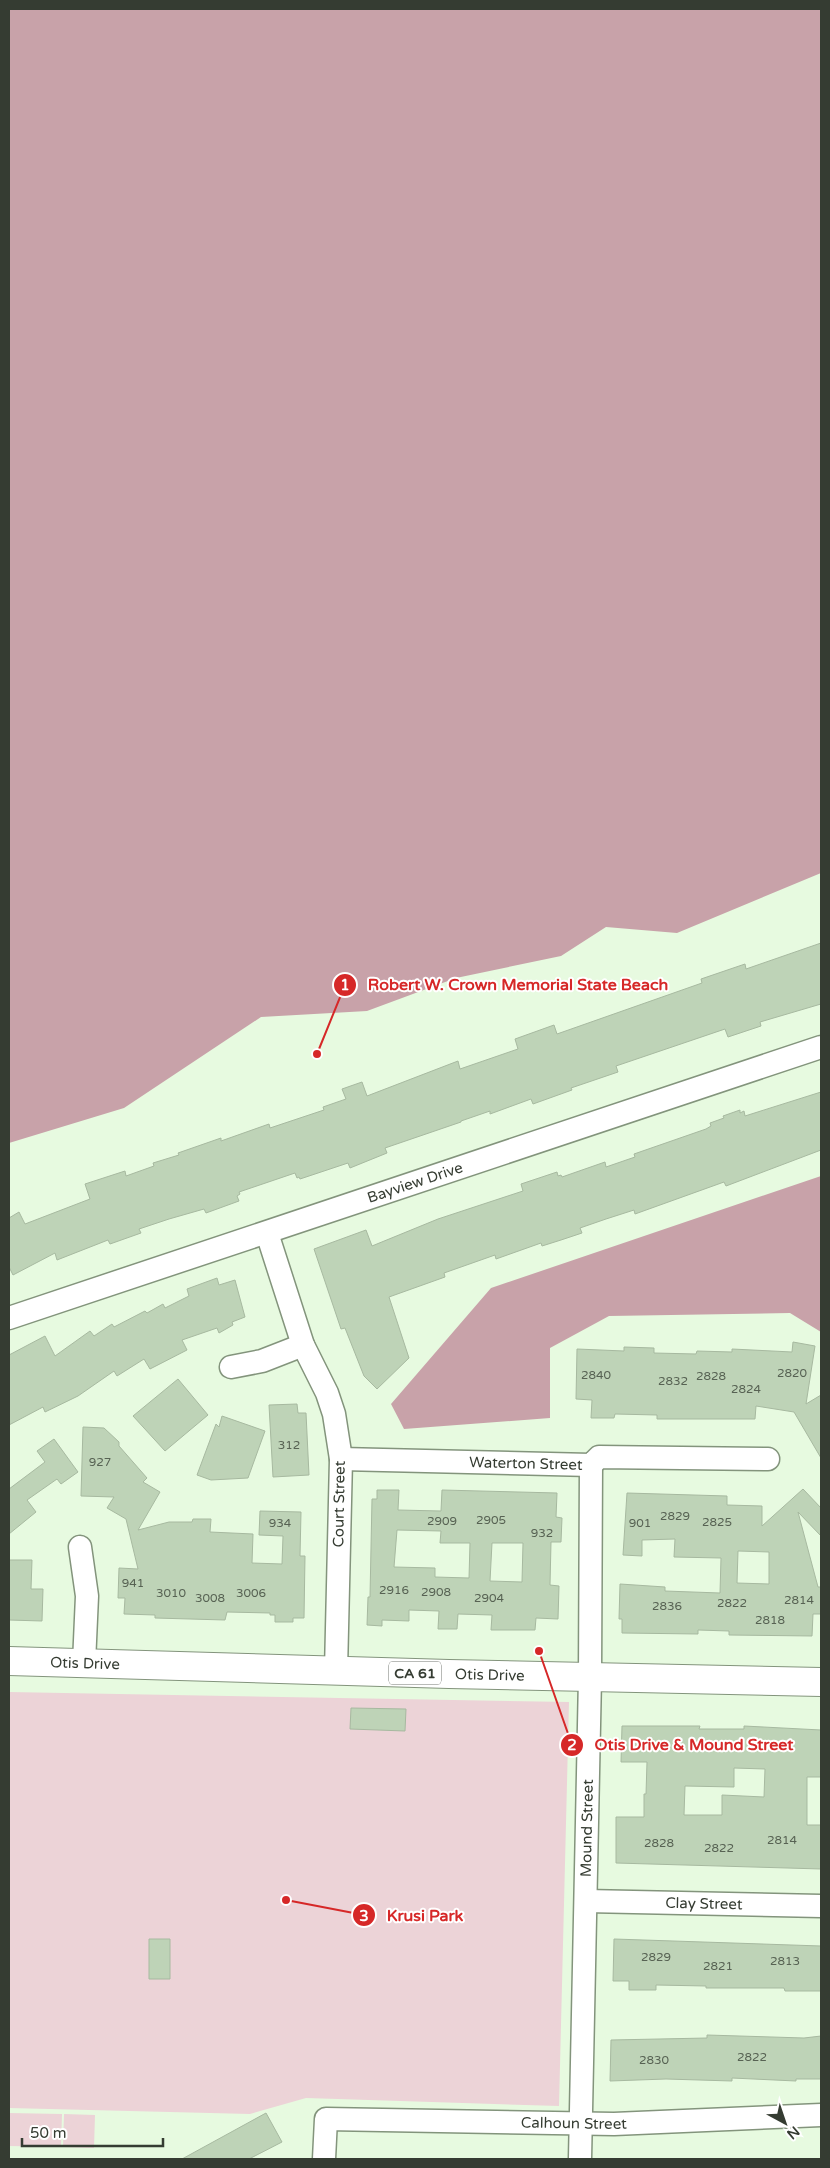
<svg xmlns="http://www.w3.org/2000/svg" width="830" height="2168" font-family="'Varela Round',sans-serif">
<style>
.green{fill:#ecd3d7}
.water{fill:#c8a2a9}
.building{fill:#bed3b7;stroke:#a7b9a0;fill-rule:evenodd}
.lines{fill:none;stroke-linecap:round;stroke-linejoin:round}
.minor-casing{stroke:#83947c;stroke-width:25}
.primary-casing{stroke:#83947c;stroke-width:30}
.minor{stroke:#fff;stroke-width:22}
.primary{stroke:#fff;stroke-width:28}
.labels{text-anchor:middle;dominant-baseline:central;stroke-width:4;stroke-linejoin:round;paint-order:stroke}
.number-label{font-size:12px;fill:#576253}
.shield{fill:#fff;stroke:#727670;stroke-width:1}
.shield-label{font-size:14px;font-weight:bold;fill:#353c32}
.street-label{font-size:15px;fill:#353c32;stroke:#fff}
.leader{fill:none;stroke:#d62828;stroke-width:2}
.callout-dot{fill:#d62828;stroke:#fff;stroke-width:2}
.mark-label{font-size:15px;text-anchor:middle;font-weight:bold;fill:#fff}
.callout-label{font-size:16px;text-anchor:middle;font-weight:bold;fill:#d62828;stroke:#fff;stroke-width:4;stroke-linejoin:round;paint-order:stroke}
</style>
<rect width="100%" height="100%" fill="#e7fae0"/>
<path class="green" d="M9 1692 569 1702 559 2106 306 2098 250 2114 9 2108Z
M9 2113 62 2114 61 2147 9 2146Z
M64 2114 95 2115 94 2148 63 2147Z"/>
<path class="water" d="M9 9H821V873L677 933 606 927 561 956 456 978 367 1011 261 1017 124 1108 9 1143Z
M821 1176V1332L790 1313 609 1316 550 1348V1418L404 1429 391 1404 491 1288Z"/>
<path class="building" d="M821 943V1004L760 1022 761 1026 728 1037 725 1029 616 1066 618 1072 571 1088 572 1090 533 1104 531 1099 490 1114V1111L461 1121V1122L385 1148 387 1153 350 1168 348 1163 300 1179 299 1177 297 1178 295 1173 239 1192 240 1194 237 1196 239 1201 206 1213 204 1209 169 1219 139 1229 141 1233 110 1244 108 1240 57 1260 55 1253 13 1275 9 1267V1218L19 1212 25 1224 90 1199 85 1184 125 1171 126 1176 154 1166 153 1163 179 1155 178 1153 221 1138V1141L269 1124 270 1128 324 1110 323 1107 346 1099 342 1089 362 1082 367 1096 458 1061 460 1069 518 1049 515 1039 554 1025 557 1034 702 983 701 979 745 964 746 969Z
M821 1092V1150L726 1186 724 1182 635 1214 634 1210 606 1219 580 1228 582 1233 561 1240 542 1246 541 1243 496 1259 495 1255 444 1273 445 1277 389 1297 409 1358 377 1389 364 1376 345 1328 341 1329 314 1249 366 1230 372 1246 438 1219 523 1191 521 1184 557 1172 558 1176 561 1175 562 1177 605 1162 606 1167 635 1157 634 1154 706 1129 711 1126 710 1123 724 1118 723 1116 740 1110V1113L744 1111 745 1116Z
M217 1278 219 1285 235 1280 245 1317 232 1322 233 1325 219 1333 217 1328 182 1340 187 1350 150 1369 144 1359 117 1376 114 1371 78 1396 45 1412 43 1407 9 1425V1355L45 1336 55 1356 90 1331 94 1336 112 1324 114 1327 145 1311 147 1313 163 1304 165 1308 189 1296 187 1289Z
M793 1342 815 1346 806 1404 821 1395V1458L794 1412 756 1406 755 1419H657V1415L615 1414 614 1418H591L592 1400 576 1399 577 1349 624 1351V1347L654 1348V1353L696 1354 697 1351 732 1352V1349L792 1352Z
M178 1379 208 1415 165 1451 133 1416Z
M297 1404 298 1413H306L309 1475 273 1477 269 1405Z
M222 1416 265 1431 248 1478 211 1480 197 1475 216 1424 219 1427Z
M83 1427 104 1428 119 1442V1446L147 1478 143 1482 160 1492 138 1530 169 1522H192L193 1519H211L210 1532 253 1534 252 1563 282 1564 283 1536 259 1535 260 1511 301 1512 300 1556H305L304 1618H293V1622H275V1615H270V1613L227 1612 225 1620 155 1618V1615L124 1614 125 1598H118L119 1568 138 1569 126 1519 107 1508 114 1497 81 1496Z
M54 1439 78 1472 61 1484 57 1479 27 1500 36 1512 9 1534V1489L45 1462 37 1451Z
M803 1489 821 1508V1536L798 1512 818 1587H821V1614H813L812 1636 729 1635V1631L698 1630V1634L622 1633V1619H619L620 1584 665 1587V1591L720 1593 721 1558 674 1557 675 1539 642 1540V1556L623 1555 627 1493 727 1496V1505L762 1506V1526ZM738 1551 769 1552V1584L737 1583Z
M377 1490H399L398 1510 441 1511 442 1490 557 1493 556 1517 562 1518 561 1542H551L550 1585 559 1586 558 1619 536 1618 535 1630H491L492 1615 458 1614 457 1629H438L439 1611 409 1610V1621L382 1620V1626L367 1625 368 1597H370L372 1499H377ZM397 1530 441 1531 440 1543H470L469 1578 435 1577V1568L394 1567ZM492 1543H523L522 1582 490 1581Z
M9 1560H32L31 1589H43L42 1621 9 1620Z
M351 1708 406 1709 405 1731 350 1729Z
M622 1726H700L699 1729H744V1726L821 1730V1777H807V1825H821V1869L616 1863V1817H644V1794H646L647 1762H621ZM734 1768 765 1769 764 1797 722 1795V1815H684L685 1786 734 1787Z
M149 1939H170V1979H149Z
M614 1939 821 1946V1991H785L784 1988H706V1986L656 1985V1990H629V1981H613Z
M707 2035 804 2038 821 2036V2079H796V2081L732 2078V2081L666 2079 610 2081 611 2040 707 2038Z
M266 2113 282 2142 249 2159H182Z"/>
<g class="lines">
<g class="minor-casing">
<g id="minor">
<path d="M267 1233 303 1345 327 1393 334 1414 341 1459 336 1671"/>
<path id="s1" d="M9 1318 821 1047"/>
<path d="M231 1367 262 1361 303 1345"/>
<path id="s2" d="M341 1459 591 1465 599 1457 768 1459"/>
<path d="M80 1547 87 1596 84 1663"/>
<path id="s3" d="M586 1901 821 1906"/>
<path id="s4" d="M324 2159 326 2119 614 2124 821 2115"/>
<path id="s5" d="M580 2159 590 1677 591 1465"/>
</g>
</g>
<g class="primary-casing">
<g id="primary">
<path id="s6" d="M9 1661 449 1674 821 1682"/>
</g>
</g>
<use href="#minor" class="minor"/>
<use href="#primary" class="primary"/>
</g>
<g class="labels">
<g class="number-label">
<text x="792" y="1373">2820</text>
<text x="596" y="1375">2840</text>
<text x="711" y="1376">2828</text>
<text x="673" y="1381">2832</text>
<text x="746" y="1389">2824</text>
<text x="289" y="1445">312</text>
<text x="100" y="1462">927</text>
<text x="675" y="1516">2829</text>
<text x="491" y="1520">2905</text>
<text x="442" y="1521">2909</text>
<text x="717" y="1522">2825</text>
<text x="280" y="1523">934</text>
<text x="640" y="1523">901</text>
<text x="542" y="1533">932</text>
<text x="133" y="1583">941</text>
<text x="394" y="1590">2916</text>
<text x="436" y="1592">2908</text>
<text x="171" y="1593">3010</text>
<text x="251" y="1593">3006</text>
<text x="210" y="1598">3008</text>
<text x="489" y="1598">2904</text>
<text x="799" y="1600">2814</text>
<text x="732" y="1603">2822</text>
<text x="667" y="1606">2836</text>
<text x="770" y="1620">2818</text>
<text x="782" y="1840">2814</text>
<text x="659" y="1843">2828</text>
<text x="719" y="1848">2822</text>
<text x="656" y="1957">2829</text>
<text x="785" y="1961">2813</text>
<text x="718" y="1966">2821</text>
<text x="752" y="2057">2822</text>
<text x="654" y="2060">2830</text>
</g>
<rect class="shield" x="389" y="1661.5" width="52" height="23" rx="4"/>
<g class="shield-label">
<text x="415" y="1673">CA 61</text>
</g>
<g class="street-label">
<text stroke="none"><textPath href="#s1" startOffset="428">Bayview Drive</textPath></text>
<text stroke="none"><textPath href="#s2" startOffset="185">Waterton Street</textPath></text>
<text transform="translate(339 1504) rotate(-89)">Court Street</text>
<text stroke="none"><textPath href="#s6" startOffset="76">Otis Drive</textPath></text>
<text stroke="none"><textPath href="#s6" startOffset="481">Otis Drive</textPath></text>
<text stroke="none"><textPath href="#s5" startOffset="331">Mound Street</textPath></text>
<text stroke="none"><textPath href="#s3" startOffset="118">Clay Street</textPath></text>
<text stroke="none"><textPath href="#s4" startOffset="288">Calhoun Street</textPath></text>
</g>
</g>
<path class="leader" d="M317 1054L345 985M539 1651L572 1745M286 1900L364 1915"/>
<g class="callout-dot">
<circle cx="317" cy="1054" r="5"/>
<circle cx="539" cy="1651" r="5"/>
<circle cx="286" cy="1900" r="5"/>
<circle cx="345" cy="985" r="12"/>
<circle cx="572" cy="1745" r="12"/>
<circle cx="364" cy="1915" r="12"/>
</g>
<g class="mark-label">
<text x="345" y="990">1</text>
<text x="572" y="1750">2</text>
<text x="364" y="1921">3</text>
</g>
<g class="callout-label">
<text x="518" y="990">Robert W. Crown Memorial State Beach</text>
<text x="694" y="1750">Otis Drive &amp; Mound Street</text>
<text x="425" y="1921">Krusi Park</text>
</g>
<rect width="830" height="2168" fill="none" stroke="#353c32" stroke-width="20"/>
<g transform="translate(785 2123) rotate(140)" stroke="#ffffff" stroke-width="4" paint-order="stroke">
<path d="M0-4L9 19L0 12L-9 19Z" fill="#353c32"/>
<text y="-8" font-size="14" font-weight="bold" text-anchor="middle" fill="#353c32">N</text>
</g>
<path d="M22 2138v8h141v-8" fill="none" stroke="#353c32" stroke-width="2.5"/>
<text x="30" y="2138" font-size="15" fill="#353c32" stroke="#ffffff" stroke-width="4" paint-order="stroke">50 m</text>
</svg>
